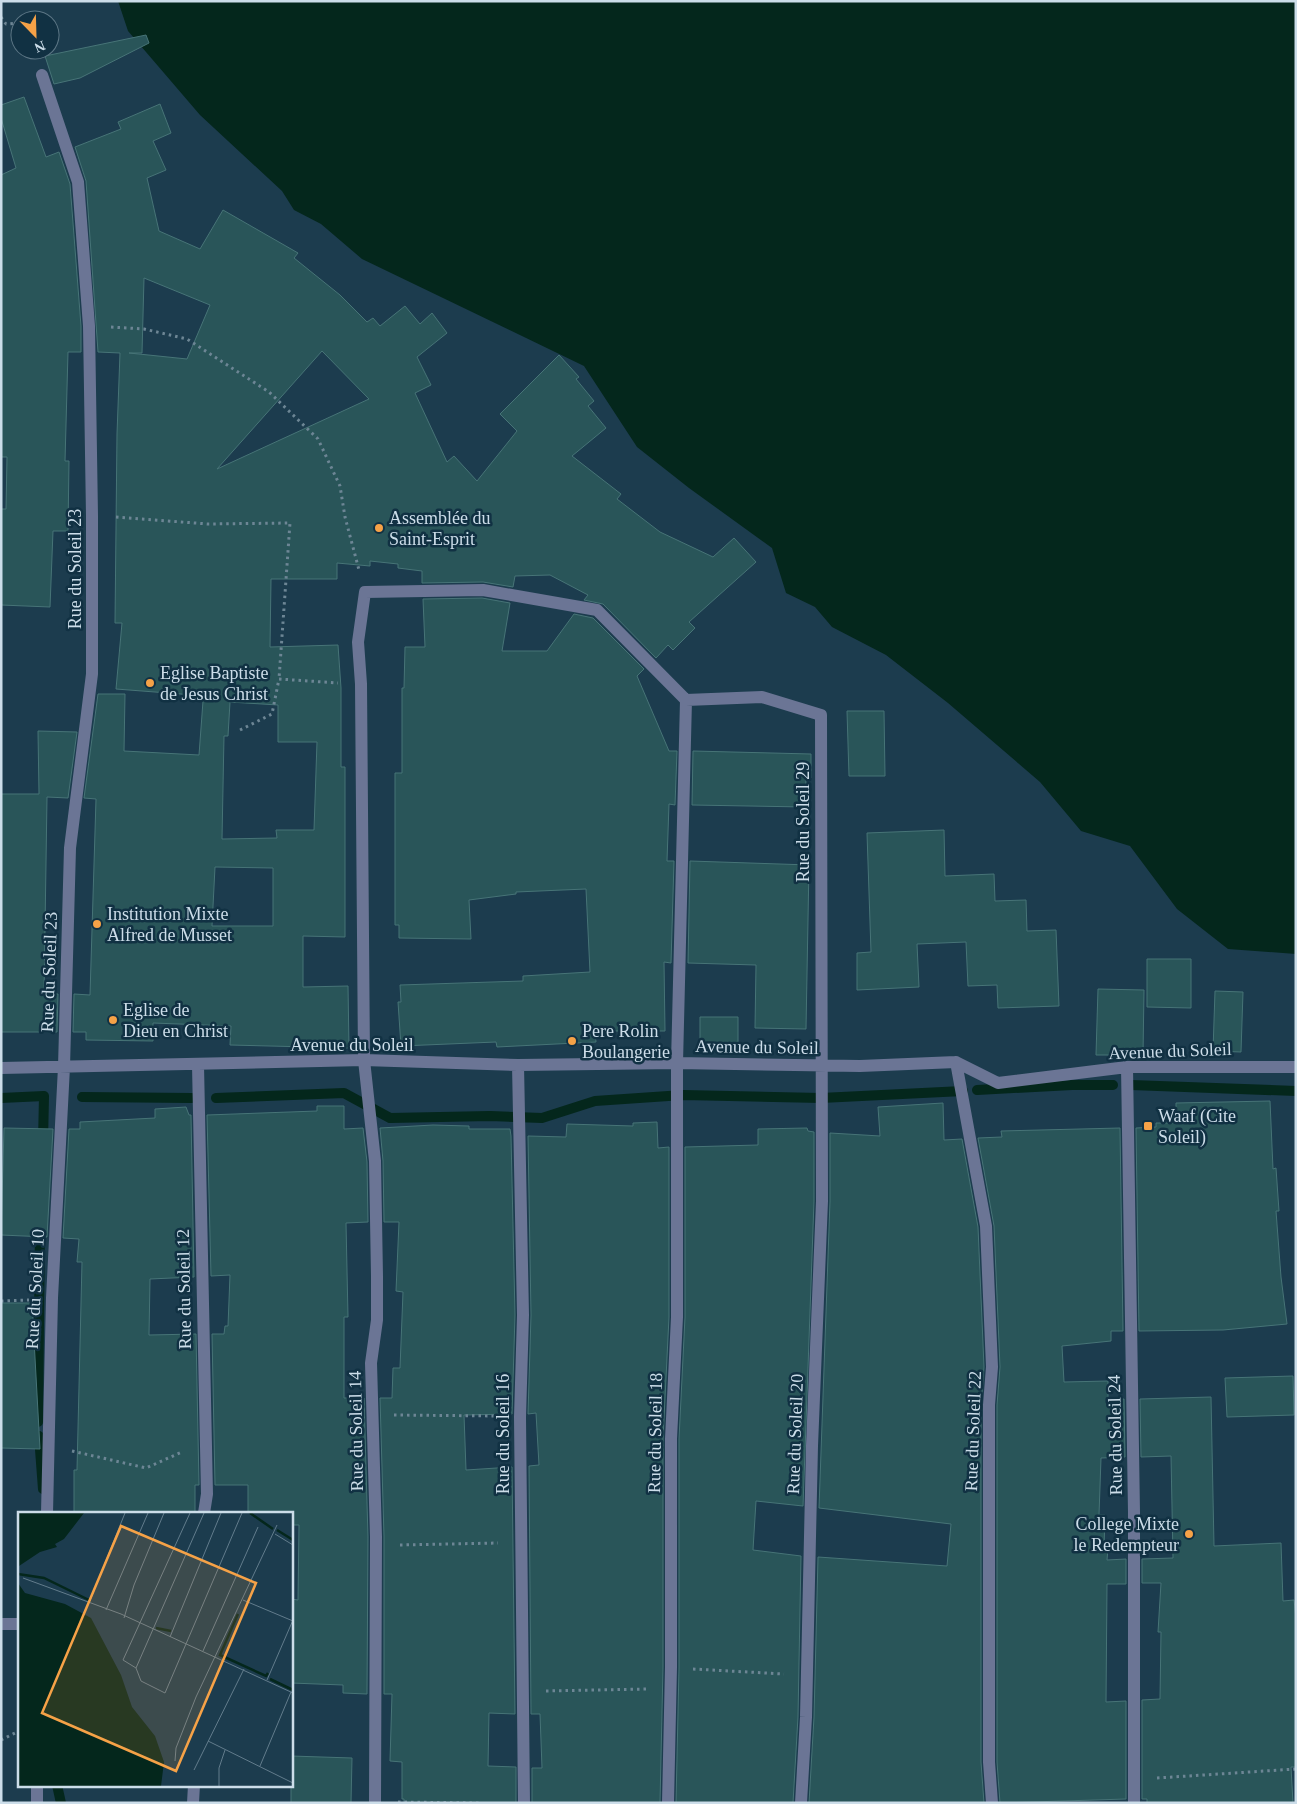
<svg xmlns="http://www.w3.org/2000/svg" width="1297" height="1804" font-family="'Times New Roman',serif">
<style>
.water{fill:#04271c}
.lines{fill:none;stroke-linecap:round;stroke-linejoin:round}
.stream{stroke:#04271c;stroke-width:10}
.building{fill:#295559;stroke:#477477;fill-rule:evenodd}
.path{stroke:#6d8695;stroke-width:3;stroke-dasharray:2.5 4;stroke-linecap:butt}
.minor{stroke:#6b7595;stroke-width:12}
.poi-dot{fill:#f6a247;stroke:#113143;stroke-width:2}
.labels{text-anchor:middle;dominant-baseline:central;stroke-width:5;stroke-linejoin:round;paint-order:stroke}
.poi-label{font-size:18px;fill:#ccdde9;stroke:#113143;text-anchor:start}
.street-label{font-size:18px;fill:#ccdde9;stroke:#113143}
.inset-river{fill:none;stroke:#04271c;stroke-width:2.5}
.inset-road{fill:none;stroke:#627c8c;stroke-width:1}
.view{fill:#f6a247;fill-opacity:0.15;stroke:#f6a247;stroke-width:2.5}
.inset-edge{fill:none;stroke:#ccdde9;stroke-width:2.5}
</style>
<rect width="100%" height="100%" fill="#1c3c4e"/>
<path class="water" d="M118 1H1296V954L1228 949 1177 909 1130 846 1081 831 1040 782 948 703 886 655 832 627 815 607 786 593 772 548 689 488 637 447 584 366 362 259 321 224 294 210 282 191 200 115 128 31Z"/>
<g class="lines">
<path class="stream" d="M1131 1085 1296 1091
M977 1090 1072 1085H1113
M82 1097 192 1098
M1 1098 44 1096 43 1142
M216 1098 344 1093 390 1118 490 1116 542 1118 595 1101 683 1095 821 1098 963 1091
M38 1422 40 1224
M39 1436 43 1489
M57 1785 61 1803"/>
</g>
<path class="building" d="M146 35 149 43 80 78 54 84 45 56Z
M24 97 46 157 59 152 70 184 81 326V352H68L65 461H69L68 531H53L50 607 1 605V509H6L7 457H1V175L16 168 1 118V105Z
M160 104 171 133 153 141 166 170 147 178 159 231 200 249 223 210 298 253 294 258 340 295 367 322 373 318 380 326 405 306 420 324 432 313 447 333 417 357 431 385 415 393 447 462 454 456 477 481 517 431 500 414 559 355 579 377 576 379 594 401 588 406 606 428 572 456 621 494 617 499 660 532 713 557 734 538 756 562 689 622 695 628 673 650 668 645 656 658 603 604 584 600 588 595 550 575 515 576 513 587 483 582 422 583V571L398 568V564L370 561V566L337 563V579H271L270 647 338 645 341 688V767H345V937L303 936V987L348 986 349 1048 230 1045 231 1026 153 1023V1041L86 1040V1032H73L74 994 90 995 96 799 84 798 98 694H125L124 751 199 755 203 701H194V695L116 689 122 623H115L117 434 120 353 98 352 86 181 75 147 121 129 118 122ZM144 278 210 305 187 359 129 353H142ZM322 351 369 399 217 469ZM230 702 278 705V742H317L314 830H276L277 838 222 839 224 736H228ZM215 867 273 868V926H212Z
M482 598 510 603 502 651H547L574 614 593 618 644 669 637 676 669 751H677L675 805 669 804 667 861H674L671 963 664 962 665 1031H595L596 1042 497 1047 496 1042 401 1046 398 1002H401L400 985 523 981V976L590 972 586 889 516 892V894L469 900 471 939 399 938V925H395V773H402V688H404L405 647H425L423 599Z
M847 711H884L885 776H849Z
M38 731 77 732 68 798 47 797 44 994H58L57 1032H1V794H39Z
M693 751 811 754V778H806L805 807 692 805Z
M944 830 945 876 994 874 995 901 1026 900 1027 931 1056 930 1059 1006 998 1008 997 985 968 986 966 942 917 944 919 987 857 990V953L871 952 867 833Z
M690 861 809 865 806 1029 755 1028 756 965 688 963Z
M1147 959H1191V1008L1147 1007Z
M1098 989 1144 990 1143 1055H1096Z
M1215 991 1243 992 1241 1052 1213 1051Z
M700 1017H738V1047H700Z
M1270 1101 1273 1169 1276 1168 1279 1211H1276L1281 1277 1287 1324 1223 1330 1139 1331 1136 1128 1156 1127V1123H1176V1103Z
M943 1103 944 1140 962 1139 978 1227 984 1367 981 1405V1762L984 1803H809L814 1717 818 1557 947 1566 951 1524 819 1508 830 1201V1133L880 1136 878 1107Z
M317 1106H344V1129L363 1128 367 1162 368 1222 346 1223 348 1317H344V1398H364L368 1537 367 1694 343 1693V1685L291 1683V1599L298 1600 299 1525H293V1512H248V1485H215L212 1334H224L225 1326H228L230 1275 211 1276 207 1115 317 1111Z
M186 1107 189 1115H191L194 1277 150 1279 149 1335 196 1334 199 1485H195V1513H74V1470H77L82 1262H77L79 1239 63 1238 69 1129H80V1122L155 1118V1109Z
M657 1122 658 1148 669 1147V1317L663 1439V1667L660 1803H532V1768H542L540 1714H531L529 1466 539 1465 536 1413 528 1414 531 1315 528 1136 566 1137 567 1124 633 1126V1123Z
M433 1125 469 1126V1129H510L511 1136 515 1315 512 1414 464 1415 466 1470 512 1467 515 1714 489 1713 488 1766 516 1767V1803H404V1799H402V1762L390 1761 392 1694H384V1537L380 1398H392L393 1368H400L403 1292 396 1291 399 1222H384L383 1161 380 1128Z
M4 1128 53 1129 47 1237 1 1235Z
M807 1128 808 1131 814 1132V1201L803 1506 756 1501 753 1550 801 1556 798 1717 793 1803H676L679 1667V1439L685 1317V1147L758 1145V1129Z
M1120 1128 1123 1331H1111V1341L1062 1346 1064 1382 1108 1381V1400L1124 1399 1125 1457 1101 1458 1099 1515H1105L1104 1548H1108L1107 1560 1126 1559V1584H1107L1106 1702 1126 1701V1799L1000 1803 997 1762V1405L1000 1367 994 1226 978 1138 1002 1137 1001 1131Z
M1 1303H32L40 1449 1 1448Z
M1293 1376 1294 1415 1227 1417 1225 1378Z
M1211 1397 1214 1546 1281 1543 1283 1601 1294 1600 1296 1618V1767H1291L1293 1803H1147V1799H1142V1700L1160 1699 1161 1632H1158L1161 1583H1142V1559L1173 1558 1171 1456 1141 1457 1140 1399Z
M291 1756 352 1758 351 1803H291Z"/>
<g class="lines">
<path class="path" d="M1 17 6 24 20 23
M111 327 144 329 187 339 269 392 318 439 340 486 345 517 359 570
M116 517 208 524 290 523 279 679
M240 730 272 714 279 679 338 683
M1 1301 29 1300
M394 1415 498 1416
M72 1451 146 1468 182 1452
M400 1545 498 1543
M693 1669 784 1674
M546 1691 647 1689
M1 1740 19 1731
M1157 1778 1296 1769
M398 1802 482 1803"/>
<path class="minor" d="M42 75 78 182 89 326 92 516V674L70 848 64 1067 52 1298 47 1513
M956 1062 986 1226 992 1367 989 1405V1762L992 1803
M198 1065 207 1494 204 1513
M518 1065 523 1315 520 1417 524 1803
M1127 1067 1134 1512V1803
M1 1068 364 1060 518 1065 677 1063 860 1066 956 1062 998 1083 1127 1067H1296
M1 1624H19
M37 1803V1785
M193 1803 194 1785
M375 1803 376 1537 371 1363 377 1320V1276L375 1161 364 1060 361 684 358 642 365 592 483 590 597 610 686 700 762 697 821 715 822 1201 812 1446 806 1717 801 1803
M668 1803 671 1667V1439L677 1317V1063L686 700"/>
</g>
<g class="poi-dot">
<circle cx="379" cy="528" r="5"/>
<circle cx="150" cy="683" r="5"/>
<circle cx="97" cy="924" r="5"/>
<circle cx="113" cy="1020" r="5"/>
<circle cx="572" cy="1041" r="5"/>
<rect x="1143" y="1121" width="10" height="10" rx="2.5"/>
<circle cx="1189" cy="1534" r="5"/>
</g>
<g class="labels">
<g class="poi-label">
<text x="389" y="518">Assemblée du<tspan x="389" dy="21">Saint-Esprit</tspan></text>
<text x="160" y="673">Eglise Baptiste<tspan x="160" dy="21">de Jesus Christ</tspan></text>
<text x="107" y="914">Institution Mixte<tspan x="107" dy="21">Alfred de Musset</tspan></text>
<text x="123" y="1010">Eglise de<tspan x="123" dy="21">Dieu en Christ</tspan></text>
<text x="582" y="1031">Pere Rolin<tspan x="582" dy="21">Boulangerie</tspan></text>
<text x="1158" y="1116">Waaf (Cite<tspan x="1158" dy="21">Soleil)</tspan></text>
<text x="1179" y="1524" text-anchor="end">College Mixte<tspan x="1179" dy="21">le Redempteur</tspan></text>
</g>
<g class="street-label">
<text transform="translate(75 569) rotate(-90)">Rue du Soleil 23</text>
<text transform="translate(803 822) rotate(-90)">Rue du Soleil 29</text>
<text transform="translate(49 972) rotate(-88)">Rue du Soleil 23</text>
<text x="352" y="1045">Avenue du Soleil</text>
<text transform="translate(757 1047) rotate(1)">Avenue du Soleil</text>
<text transform="translate(1170 1051) rotate(-2)">Avenue du Soleil</text>
<text transform="translate(35 1289) rotate(-87)">Rue du Soleil 10</text>
<text transform="translate(184 1289) rotate(-91)">Rue du Soleil 12</text>
<text transform="translate(356 1431) rotate(-91)">Rue du Soleil 14</text>
<text transform="translate(973 1431) rotate(-88)">Rue du Soleil 22</text>
<text transform="translate(655 1433) rotate(-89)">Rue du Soleil 18</text>
<text transform="translate(503 1434) rotate(-90)">Rue du Soleil 16</text>
<text transform="translate(795 1434) rotate(-88)">Rue du Soleil 20</text>
<text transform="translate(1115 1435) rotate(-91)">Rue du Soleil 24</text>
</g>
</g>
<g transform="translate(18 1512)">
<rect width="275" height="275" fill="#1c3c4e"/>
<path d="M0 1H66L46 27 37 32 39 35 22 40 1 54 0 62ZM0 71 7 81 47 92 73 106 103 163 114 195 137 224 146 250 143 274H0Z" fill="#04271c"/>
<path class="inset-river" d="M232 1 255 17M259 18 275 28M0 62 26 66 71 88M220 102 202 143 248 164 250 161M138 116 153 119M252 167 275 178"/>
<path class="inset-road" d="M172 1 105 148 118 156 123 169 147 181 224 1M257 22 275 33M5 66 103 102 275 181M225 88 275 109M71 91 107 1M88 98 130 1M106 106 116 73 146 1M152 125 203 1M185 139 240 15M118 156 186 1M249 168 275 108M190 229 275 271M157 249 158 236 178 185 259 13M242 254 273 180M176 258 226 157M201 274V256L207 238"/>
<path class="view" d="M103 14 238 71 158 259 24 201Z"/>
<rect width="275" height="275" class="inset-edge"/>
</g>
<rect width="1297" height="1804" fill="none" stroke="#ccdde9" stroke-width="5"/>
<g transform="translate(35 35) rotate(157)"><circle r="24" fill="#113143" stroke="#5c7685"/>
<path d="M0-4L9 19L0 12L-9 19Z" fill="#f6a247"/>
<text y="-8" font-size="14" font-weight="bold" text-anchor="middle" fill="#ccdde9">N</text>
</g>
</svg>
